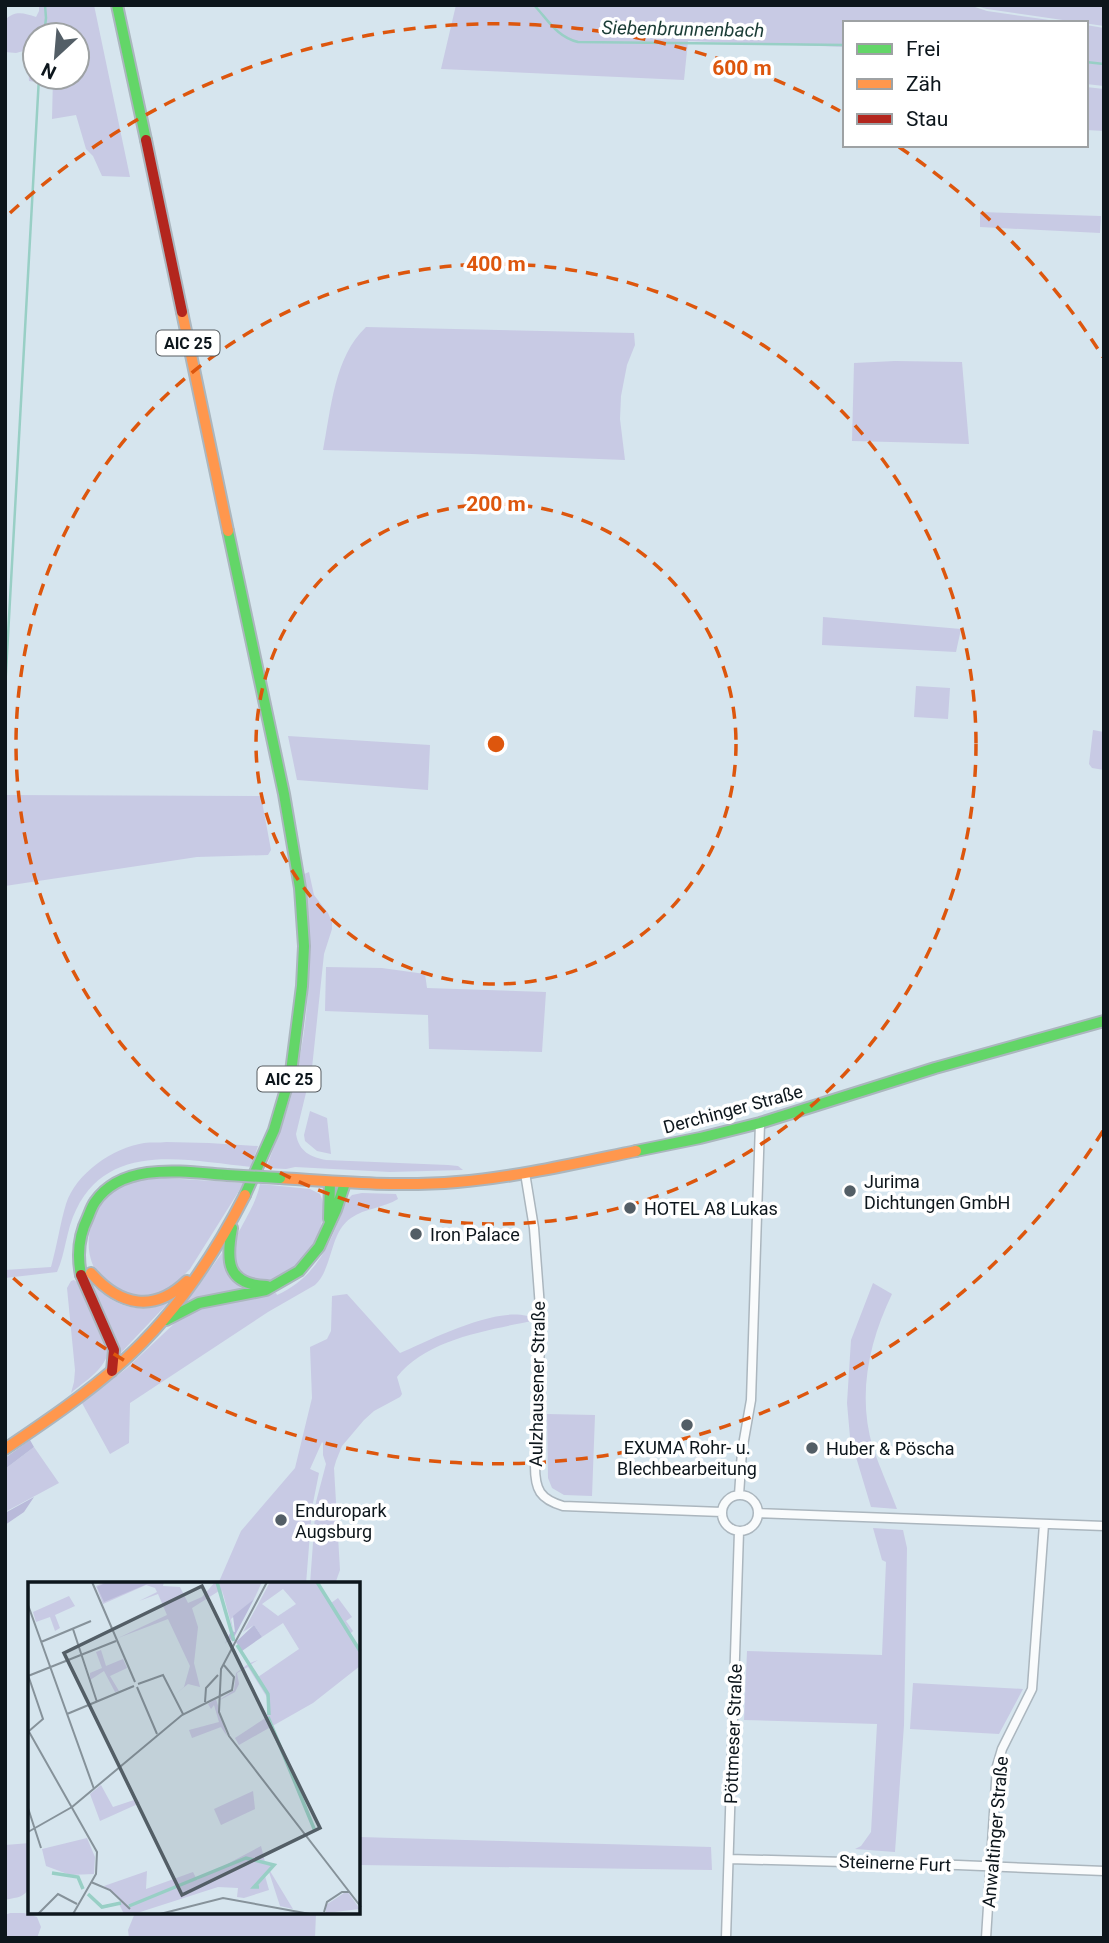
<svg xmlns="http://www.w3.org/2000/svg" width="1109" height="1943" font-family="Roboto,sans-serif">
<style>
.green{fill:#c8cae4}
.forest{fill:#b9bada}
.lines{fill:none;stroke-linecap:round;stroke-linejoin:round}
.stream{stroke:#98cfc5;stroke-width:2.5}
.street-casing{stroke:#abb6be;stroke-width:11}
.fast-casing{stroke:#abb6be;stroke-width:14}
.slow-casing{stroke:#abb6be;stroke-width:14}
.jam-casing{stroke:#abb6be;stroke-width:14}
.street{stroke:#f9fbfc;stroke-width:8}
.fast{stroke:#63d668;stroke-width:10}
.slow{stroke:#ff974d;stroke-width:10}
.jam{stroke:#b3261e;stroke-width:10}
.fast-bridge-casing{stroke:#abb6be;stroke-width:14;stroke-linecap:butt}
.fast-bridge{stroke:#63d668;stroke-width:10}
.ring{fill:none;stroke:#dd560d;stroke-width:3.5;stroke-dasharray:12 9}
.poi-dot{fill:#535e66;stroke:#fff;stroke-width:2.5}
.labels{text-anchor:middle;dominant-baseline:central;stroke-width:7;stroke-linejoin:round;paint-order:stroke}
.shield{fill:#fff;stroke:#565c60;stroke-width:2}
.shield-label{font-size:16px;font-weight:bold;fill:#0d161c}
.street-label{font-size:18px;fill:#0d161c;stroke:#fff}
.poi-label{font-size:18px;fill:#0d161c;stroke:#fff;text-anchor:start}
.water-label{font-size:19px;font-style:italic;fill:#1b3d36;stroke:#fff}
.inset-river{fill:none;stroke:#98cfc5;stroke-width:3.5}
.inset-road{fill:none;stroke:#86929a;stroke-width:2}
.view{fill:#535e66;fill-opacity:0.15;stroke:#535e66;stroke-width:3.5}
.inset-edge{fill:none;stroke:#0d161c;stroke-width:3.5}
.centre{fill:#dd560d;stroke:#fff;stroke-width:3.5}
.ring-label{font-size:21px;text-anchor:middle;font-weight:bold;fill:#dd560d;stroke:#fff;stroke-width:7;stroke-linejoin:round;paint-order:stroke}
</style>
<rect width="100%" height="100%" fill="#d6e5ee"/>
<path class="green" d="M39 5H94L130 177 102 176 93 156 86 149 76 115 52 119 53 77H77V35H35V77H42V83L29 81 27 50 16 53 5 52V20C15 10 24 13 36 17L39 11Z
M456 5H969L987 11 1070 23H845V47L688 41 684 80 441 69Z
M973 5H1104V26L987 9Z
M1086 25 1104 28V86L1086 84Z
M1086 87 1104 89V131L1086 130Z
M980 212 1101 216 1100 233 980 227Z
M366 327 634 333 635 345 627 365 621 396 620 419 625 460 472 454 323 450C331 410 334 357 366 327Z
M895 361 962 362 969 444 852 441 854 363Z
M823 617 961 629 956 652 822 645Z
M916 686 950 688 948 719 914 717Z
M1093 730 1104 732V770L1092 768 1089 764Z
M288 736 430 745 428 790 297 780Z
M5 795 261 796 271 850 268 855 197 857 5 886Z
M309 872 314 895 328 913 332 922V929L324 954 312 1068 296 1134C299 1152 311 1157 326 1160L448 1165 458 1166 463 1170 390 1172 295 1167 286 1169 266 1168C275 1144 284 1121 291 1097 310 1025 314 948 304 874Z
M326 967 382 968 425 974 427 988 546 992 542 1052 429 1049 428 1015 325 1011Z
M310 1111 327 1118 331 1154 317 1151 305 1141 304 1135Z
M166 1142 209 1143 258 1146 251 1167C188 1161 110 1140 76 1210 66 1230 66 1252 57 1272L5 1278V1270L51 1267C57 1246 60 1224 66 1204 76 1173 113 1148 144 1143 151 1142 159 1143 166 1142Z
M165 1178 244 1183 190 1269C181 1278 173 1288 161 1292 152 1296 143 1296 134 1295 75 1286 76 1211 123 1186 137 1179 150 1179 165 1178Z
M260 1184 310 1189 320 1194C336 1226 293 1289 256 1281 251 1280 247 1276 242 1273 233 1266 232 1255 234 1244 235 1237 240 1230 243 1224 250 1211 257 1199 260 1184Z
M362 1193 396 1194 398 1199C384 1208 365 1208 351 1218 329 1233 333 1269 315 1285L268 1312 130 1403 129 1443 110 1454 82 1403 127 1368 178 1320 197 1308 276 1293 277 1295C319 1276 331 1240 347 1200L352 1195Z
M222 1253C224 1272 232 1283 251 1290 227 1293 206 1293 184 1305Z
M74 1280 79 1284 109 1349C105 1370 86 1380 71 1393L74 1382 75 1370 67 1288 71 1281Z
M89 1282C105 1296 123 1311 146 1307 154 1306 161 1303 169 1302L117 1357Z
M873 1283 892 1294C869 1342 857 1395 873 1448 880 1468 889 1488 897 1509L871 1507 850 1437 847 1403 851 1340Z
M347 1294 400 1353C430 1340 507 1300 536 1320 491 1330 427 1338 397 1377L402 1394 400 1397 374 1411 364 1420 342 1446 336 1461 334 1468 340 1570 335 1584H310L316 1502 326 1464 323 1455V1443L322 1442 310 1469 319 1473 312 1508 306 1584H218L241 1531 295 1468 312 1398 310 1347 327 1339 331 1331 332 1296Z
M547 1414 595 1415 592 1496 564 1495 552 1488 548 1478Z
M34 1447 59 1483 5 1512V1469Z
M873 1528 903 1530 907 1548 904 1725 895 1852 855 1849 861 1846 871 1832 877 1724 744 1720 747 1651 882 1655 886 1562 882 1560Z
M913 1683 1023 1689 999 1734 910 1729Z
M359 1837 711 1847 712 1870 359 1865Z
M30 1843C30 1854 33 1882 27 1891 23 1898 12 1898 5 1900V1845Z
M10 1913H24L37 1917 41 1927 37 1938H5V1915Z
M135 1913H316L315 1938H129L128 1930Z"/>
<path class="forest" d="M30 1440 34 1447 5 1469V1458Z
M34 1497 24 1512 5 1525V1513Z"/>
<g class="lines">
<path class="stream" d="M534 5C548 20 557 37 578 42L845 45
M44 35 46 18 45 5
M1086 62 1104 64
M5 690 39 77"/>
<g class="street-casing">
<path id="street" d="M525 1173 534 1228 541 1321 535 1466C535 1490 540 1499 563 1506L722 1512
M739 1495 742 1451 751 1400 760 1123
M722 1513a18 18 0 1 1 36 0a18 18 0 1 1-36 0Z
M758 1513 1104 1526
M729 1859 958 1865 1104 1871
M726 1938 739 1531
M986 1938 997 1766 1002 1749 1032 1689 1044 1524"/>
</g>
<g class="fast-casing">
<path id="fast" d="M117 5 146 140
M228 531 284 794 300 888 304 946 302 986 291 1072 274 1130 245 1195
M636 1151 700 1138 760 1123 935 1068 1104 1021
M329 1219 330 1182
M232 1228C226 1260 226 1285 267 1286
M81 1275C77 1255 79 1235 88 1217 90 1212 92 1206 95 1202 123 1161 185 1172 227 1175
M166 1320 199 1303 266 1290 299 1271 319 1247 336 1210 345 1183"/>
</g>
<g class="slow-casing">
<path id="slow" d="M182 312 228 531
M280 1178C339 1182 398 1187 457 1182 517 1177 577 1163 636 1151
M91 1273C120 1306 154 1313 187 1281
M5 1449C45 1422 85 1395 121 1363 173 1317 214 1256 245 1195"/>
</g>
<g class="jam-casing">
<path id="jam" d="M146 140 182 312
M81 1275 114 1350 112 1371"/>
</g>
<use href="#street" class="street"/>
<use href="#fast" class="fast"/>
<use href="#slow" class="slow"/>
<use href="#jam" class="jam"/>
<g class="fast-bridge-casing">
<path id="fast-bridge" d="M227 1175 280 1178"/>
</g>
<use href="#fast-bridge" class="fast-bridge"/>
</g>
<g class="ring">
<circle cx="496" cy="744" r="240"/>
<circle cx="496" cy="744" r="480"/>
<path d="M1103 1131A720 720 0 0 1 10 1275M10 213A720 720 0 0 1 840 111M899 147A720 720 0 0 1 1103 357"/>
</g>
<g class="poi-dot">
<circle cx="850" cy="1191" r="7"/>
<circle cx="630" cy="1208" r="7"/>
<circle cx="416" cy="1234" r="7"/>
<circle cx="687" cy="1425" r="7"/>
<circle cx="812" cy="1448" r="7"/>
<circle cx="281" cy="1520" r="7"/>
</g>
<g class="labels">
<g class="shield">
<rect x="156.5" y="330.5" width="63" height="25" rx="5"/>
<rect x="257.5" y="1066.5" width="63" height="25" rx="5"/>
</g>
<g class="shield-label">
<text x="188" y="343">AIC 25</text>
<text x="289" y="1079">AIC 25</text>
</g>
<g class="street-label">
<text transform="translate(733 1109) rotate(-15)">Derchinger Straße</text>
<text transform="translate(537 1384) rotate(-89)">Aulzhausener Straße</text>
<text transform="translate(733 1734) rotate(-88)">Pöttmeser Straße</text>
<text transform="translate(995 1832) rotate(-85)">Anwaltinger Straße</text>
<text transform="translate(895 1863) rotate(2)">Steinerne Furt</text>
</g>
<g class="poi-label">
<text x="864" y="1181">Jurima<tspan x="864" dy="21">Dichtungen GmbH</tspan></text>
<text x="644" y="1208">HOTEL A8 Lukas</text>
<text x="430" y="1234">Iron Palace</text>
<text x="687" y="1447" text-anchor="middle">EXUMA Rohr- u.<tspan x="687" dy="21">Blechbearbeitung</tspan></text>
<text x="826" y="1448">Huber &amp; Pöscha</text>
<text x="295" y="1510">Enduropark<tspan x="295" dy="21">Augsburg</tspan></text>
</g>
<g class="water-label">
<text transform="translate(683 29) rotate(1)">Siebenbrunnenbach</text>
</g>
</g>
<g transform="translate(28 1582)">
<rect width="332" height="332" fill="#d6e5ee"/>
<path d="M77 0H136L135 4 152 5 160 21 174 15 187 0H234L226 17 203 37 206 52 194 8 195 17 191 9 164 26 170 45 166 81 172 105 160 102 145 114 156 105 162 84 140 37 90 56 139 33 130 12 111 19 129 10 127 6 118 3 75 22 68 4ZM242 0H288L310 35 303 21 310 16 324 35 318 39 325 49 321 53 332 69V84L285 121 211 163 207 156 239 135 240 117 220 85 209 91 211 102 207 110 190 119 206 108 208 91 220 82 208 60 222 81 230 78 222 83 230 95 271 67 255 41 234 55 226 43 215 50ZM255 7 268 22 250 34 234 22ZM41 14 47 24 27 33 32 46 27 49 22 35 8 40 5 30ZM73 68 78 84 95 77 99 86 82 94 91 109 87 110 76 89 62 98V91L74 86 68 70ZM188 117 199 154 193 145 164 156 161 148 191 140 186 123 183 127 180 122ZM73 203 85 225 109 217 112 221 72 239 62 212ZM225 209 227 227 193 243 186 227ZM59 256 67 275 66 292 42 293 18 284 14 267ZM233 264 237 280 247 282 242 289 265 327 252 324 241 290 237 294 241 308 216 316 209 315 210 306 190 305 106 332H96L91 322 73 327 94 319 76 304 119 289 118 307 165 290 169 298ZM319 309 332 327 298 331V323Z" fill="#c8cae4" fill-rule="evenodd"/>
<path d="M79 0H124L76 20 69 5ZM235 0 204 59 201 56 197 62 203 49 207 50 205 34 226 17ZM226 43 234 55 214 69 208 60Z" fill="#b9bada"/>
<path class="inset-river" d="M189 0 206 59M289 0 332 69M209 63 240 112 241 133M240 135 287 249M24 291 50 295 55 307M60 312 74 325 93 321M101 324 218 276 246 283 226 305H231"/>
<path class="inset-road" d="M64 0 107 100M239 0 193 87 191 130 201 154 333 325M0 23 66 207M45 47 69 120M13 60 63 39M0 93 15 137 1 149M0 94 88 59M110 102 135 93 155 132M109 105 129 152M177 120 178 106 190 93M39 132 106 104M0 148 69 270 68 292 45 332M44 225 154 133 204 108 206 95 195 82M0 226 13 266M0 250 44 225M63 300 82 308 102 327M296 330 299 320 314 310H322M10 332 30 312 49 322M132 332 195 316 282 332"/>
<path class="view" d="M174 4 292 246 154 313 36 71Z"/>
<rect width="332" height="332" class="inset-edge"/>
</g>
<circle cx="496" cy="744" r="10" class="centre"/>
<g class="ring-label">
<text x="742" y="75">600 m</text>
<text x="496" y="271">400 m</text>
<text x="496" y="511">200 m</text>
</g>
<rect width="1109" height="1943" fill="none" stroke="#0d161c" stroke-width="14"/>
<rect x="843" y="21" width="245" height="126" fill="#ffffff" stroke="#9ea2a4" stroke-width="2"/>
<rect x="857" y="44" width="35" height="10" fill="#63d668" stroke="#9ea2a4" stroke-width="2"/>
<text x="906" y="56" font-size="21" fill="#0d161c">Frei</text>
<rect x="857" y="79" width="35" height="10" fill="#ff974d" stroke="#9ea2a4" stroke-width="2"/>
<text x="906" y="91" font-size="21" fill="#0d161c">Zäh</text>
<rect x="857" y="114" width="35" height="10" fill="#b3261e" stroke="#9ea2a4" stroke-width="2"/>
<text x="906" y="126" font-size="21" fill="#0d161c">Stau</text>
<g transform="translate(56 56) rotate(206)"><circle r="33" fill="#ffffff" stroke="#9ea2a4" stroke-width="2"/>
<path d="M0-5L12 26L0 18L-12 26Z" fill="#535e66"/>
<text y="-10" font-size="19" font-weight="bold" text-anchor="middle" fill="#0d161c">N</text>
</g>
</svg>
